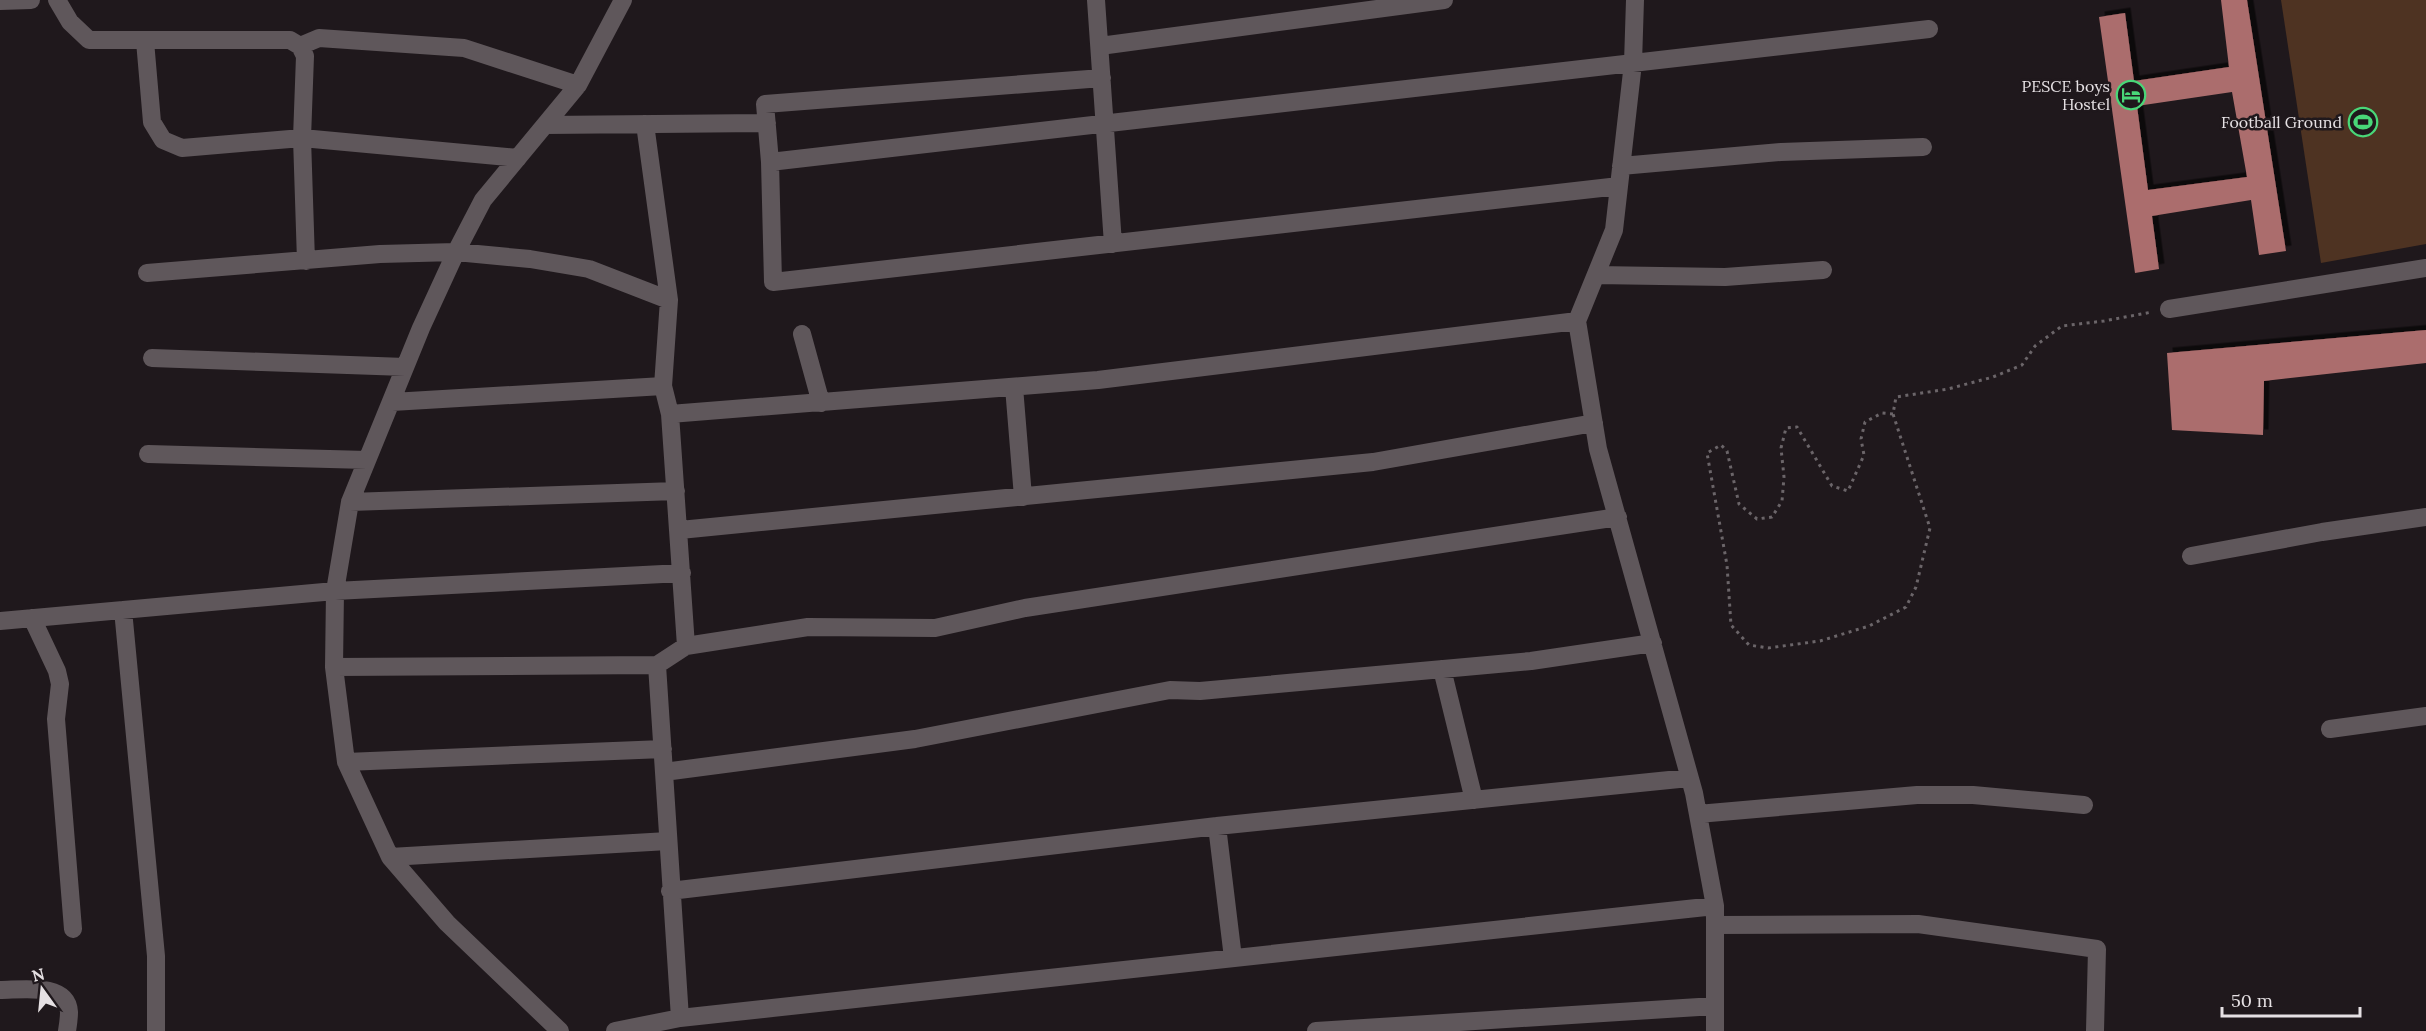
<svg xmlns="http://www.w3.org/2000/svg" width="2426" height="1031" font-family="Lora,serif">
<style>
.pitch{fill:#4e3322}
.building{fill:#ab6d6d;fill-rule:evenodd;filter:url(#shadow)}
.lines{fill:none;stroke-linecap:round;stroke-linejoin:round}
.path{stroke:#6b6569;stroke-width:3;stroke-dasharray:3 4.5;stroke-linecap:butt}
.minor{stroke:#5f575b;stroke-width:18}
.labels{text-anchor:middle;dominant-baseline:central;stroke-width:5;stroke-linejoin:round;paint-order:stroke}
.poi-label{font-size:16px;fill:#e5e0e3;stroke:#1f181c;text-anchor:end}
</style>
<defs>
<filter id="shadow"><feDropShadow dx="5.5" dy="-5.5" stdDeviation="0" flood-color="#0009"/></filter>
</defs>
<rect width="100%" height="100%" fill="#1f181c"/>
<path class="pitch" d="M2281 0H2426V244L2321 263Z"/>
<path class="building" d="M2221 0H2247L2286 251 2259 255 2251 200 2152 216 2159 269 2135 273 2099 17 2125 13 2134 81 2229 67ZM2232 92 2247 177 2148 190 2137 106Z
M2426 330V363L2264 381 2263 435 2172 430 2167 353Z"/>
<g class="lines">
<path class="path" d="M1893 414 1882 413 1865 422 1861 439 1864 455 1848 491 1832 486 1797 427 1786 428 1781 448 1784 477 1782 501 1772 517 1757 519 1739 504 1727 451 1721 445 1707 453 1727 565 1731 625 1749 645 1768 648 1820 641 1869 626 1906 607 1916 587 1930 528 1893 414 1896 397 1948 389 1993 377 2022 365 2035 346 2062 326 2104 321 2152 312"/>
<path class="minor" d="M57 0 70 22 89 40H290L300 46 305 56 302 138 306 261
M1096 0 1113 244
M1635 0 1633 63 1614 230 1577 321 1598 449 1694 793 1715 906V1031
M0 1 31 0
M145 41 152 122 163 140 182 148 302 138 518 158
M300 46 319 38 464 48 578 85
M1100 46 1444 0
M1102 78 765 104 770 162 773 282 1619 186
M645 124 669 300 663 386 670 414 686 646 657 665 680 1018
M545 125 767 123
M770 162 1929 29
M1621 166 1781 152 1923 147
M147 273 380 254 456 252 530 259 589 269 669 300
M1596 275 1725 277 1823 270
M2169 309 2426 268
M802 334 821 403
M152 358 405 367
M1014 387 1023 497
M392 402 663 386
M670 414 1098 380 1577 321
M148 454 367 460
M350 502 676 491
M680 530 1373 462 1594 423
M2191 556 2322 532 2426 517
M123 610 156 956V1031
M32 618 57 671 60 684 56 719 73 929
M0 621 335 591 682 573
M686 646 808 627 935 628 1025 608 1618 517
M334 667 657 665
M1442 669 1474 800
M2330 729 2426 716
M346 762 663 749
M664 772 915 739 1170 690 1200 691 1531 661 1653 643
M1698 814 1917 795H1973L2084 805
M1217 826 1233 958
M390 857 668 841
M670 891 1217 826 1689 778
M1715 925 1918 924 2097 949 2095 1031
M0 990C21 990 67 982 69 1012 69 1018 68 1025 67 1031
M560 1031 447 923 390 857 346 762 334 667 335 591 350 502 421 328 456 252 483 200 578 85 623 0
M615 1031 680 1018 1715 906
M1316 1031 1715 1006"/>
</g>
<defs>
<g id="hotel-ring" transform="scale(1.5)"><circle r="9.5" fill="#1f181c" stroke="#49d778" stroke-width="1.5"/><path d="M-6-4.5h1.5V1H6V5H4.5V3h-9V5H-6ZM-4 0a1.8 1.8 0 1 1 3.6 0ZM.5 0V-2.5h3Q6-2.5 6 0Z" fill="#49d778"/></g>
<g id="stadium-ring" transform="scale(1.5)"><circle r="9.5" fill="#1f181c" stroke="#49d778" stroke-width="1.5"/><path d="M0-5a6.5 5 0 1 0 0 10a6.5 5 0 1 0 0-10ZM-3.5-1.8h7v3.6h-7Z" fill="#49d778"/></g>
</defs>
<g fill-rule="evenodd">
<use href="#hotel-ring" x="2131" y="95"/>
<use href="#stadium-ring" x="2363" y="122"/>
</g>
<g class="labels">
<g class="poi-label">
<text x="2110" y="86">PESCE boys<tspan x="2110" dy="18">Hostel</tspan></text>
<text x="2342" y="122">Football Ground</text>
</g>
</g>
<g transform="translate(42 989) rotate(345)" stroke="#1f181c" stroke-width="4.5" paint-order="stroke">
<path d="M0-4.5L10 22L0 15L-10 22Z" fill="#e5e0e3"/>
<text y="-9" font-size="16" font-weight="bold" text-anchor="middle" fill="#e5e0e3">N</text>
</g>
<path d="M2222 1007v9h138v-9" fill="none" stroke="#e5e0e3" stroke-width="3"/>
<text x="2231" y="1007" font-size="18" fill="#e5e0e3" stroke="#1f181c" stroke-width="4.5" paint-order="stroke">50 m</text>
</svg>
